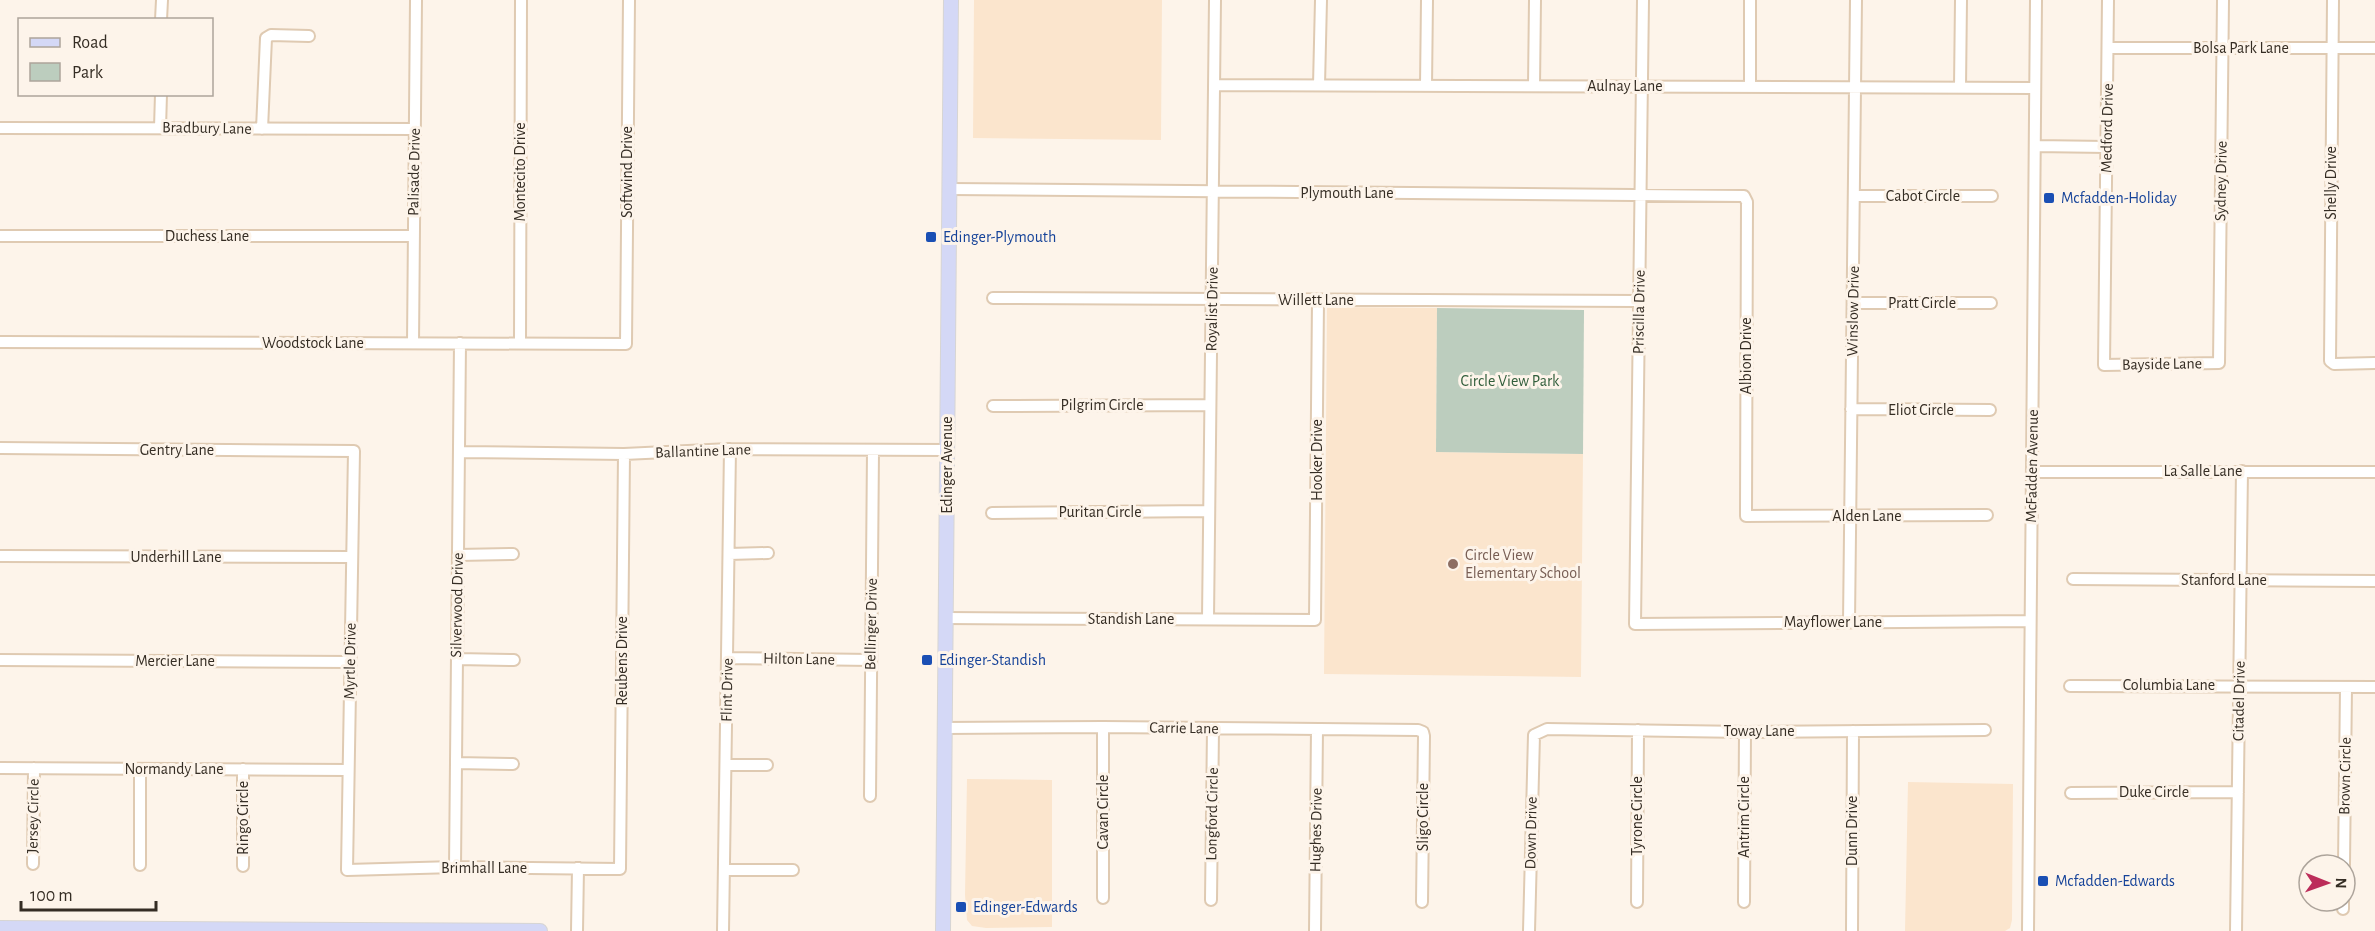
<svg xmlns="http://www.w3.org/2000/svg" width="2375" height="931" font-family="'Alegreya Sans',sans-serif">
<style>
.built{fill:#fbe5cd}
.green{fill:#bccdbe}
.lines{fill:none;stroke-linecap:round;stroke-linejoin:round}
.minor-casing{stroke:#dfcab2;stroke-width:14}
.major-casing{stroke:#d7d5d3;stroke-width:16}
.minor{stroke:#fff;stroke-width:10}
.major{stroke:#d4d8f6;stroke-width:14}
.transit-dot{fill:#1a4fb4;stroke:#fdf4ea;stroke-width:2}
.education-dot{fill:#8d6e63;stroke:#fdf4ea;stroke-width:2}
.labels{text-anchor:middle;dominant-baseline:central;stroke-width:6;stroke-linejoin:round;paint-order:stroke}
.street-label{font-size:16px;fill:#352d24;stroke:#fdf4ea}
.transit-label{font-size:16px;fill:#164399;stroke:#fdf4ea;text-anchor:start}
.park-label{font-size:16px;fill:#315e3b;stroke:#fdf4ea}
.education-label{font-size:16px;fill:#785e54;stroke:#fdf4ea;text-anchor:start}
</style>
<rect width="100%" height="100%" fill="#fdf4ea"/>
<path class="built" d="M974 0H1162L1161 140 973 138Z
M1327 307 1437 308 1436 452 1583 454 1581 677 1324 674Z
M967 779 1052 780V927L986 928 972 926 967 920 965 895Z
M1908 782 2013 784 2012 920 2010 928 2005 931H1905Z"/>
<path class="green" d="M1437 308 1584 310 1583 454 1436 452Z"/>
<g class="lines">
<g class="minor-casing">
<path id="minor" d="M1643 0 1635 624 2030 621
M2108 0 2104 365 2219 363 2223 0
M2333 0 2330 361 2334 364 2375 363
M161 20 162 0
M2108 48H2375
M1215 85 2035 88
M1319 85 1321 0
M1426 86 1427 0
M1534 86 1535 0
M1750 87V0
M1960 87 1961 0
M0 128 415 129
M160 128 161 94
M262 129 266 38 271 35 309 36
M2035 146 2107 147
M949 189 1744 196 1747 202 1746 516 1987 515
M1854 196H1992
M0 236H414
M993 298 1639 301
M1853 303H1991
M0 342 626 344 629 0
M413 343 416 0
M520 343 521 0
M993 406 1210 405
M1851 409 1990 410
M0 448 354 451 347 870 455 867 620 869 624 454
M459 452 624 454 730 449 947 450
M2032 472H2375
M992 513 1208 511
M729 554 768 553
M458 555 513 554
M0 556 352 557
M2073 579 2375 581
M946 618 1315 620 1318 301
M1208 619 1215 0
M1849 622 1856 0
M727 658 871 660
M457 659 514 660
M0 660 350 662
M2070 686 2375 687
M945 728 1103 727 1418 730 1423 732 1424 736 1422 902
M456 763 513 764
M726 765H767
M0 768 348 770
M2071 793 2238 792
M870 796 873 451
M33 864 34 768
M140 865V770
M2344 865 2346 687
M243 866V769
M455 867 460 343
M725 870H793
M1103 898V727
M1211 900 1213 729
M1637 902 1638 730
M1744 902 1745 732
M2343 909V901
M577 931 578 868
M723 931 730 449
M1315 931 1317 729
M1529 931 1534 735 1547 729 1745 732 1985 730
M1852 931 1853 731
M2028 931 2036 0
M2236 931 2242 471"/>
</g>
<g class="major-casing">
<path id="major" d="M0 928 540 931
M943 931 951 0"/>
</g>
<use href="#minor" class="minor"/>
<use href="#major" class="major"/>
</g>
<g class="transit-dot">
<rect x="2043" y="192" width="12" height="12" rx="3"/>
<rect x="925" y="231" width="12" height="12" rx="3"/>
<rect x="921" y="654" width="12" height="12" rx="3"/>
<rect x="2037" y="875" width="12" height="12" rx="3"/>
<rect x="955" y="901" width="12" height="12" rx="3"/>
</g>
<circle class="education-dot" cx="1453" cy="564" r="6"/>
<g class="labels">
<g class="street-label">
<text x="2241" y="48">Bolsa Park Lane</text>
<text x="1625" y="86">Aulnay Lane</text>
<text transform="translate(207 128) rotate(1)">Bradbury Lane</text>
<text transform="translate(2107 128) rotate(-89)">Medford Drive</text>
<text transform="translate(414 172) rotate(-89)">Palisade Drive</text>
<text transform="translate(520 172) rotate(-90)">Montecito Drive</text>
<text transform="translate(627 172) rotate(-90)">Softwind Drive</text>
<text transform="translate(2221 181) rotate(-89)">Sydney Drive</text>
<text transform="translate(2331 183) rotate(-90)">Shelly Drive</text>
<text x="1347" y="193">Plymouth Lane</text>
<text x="1923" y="196">Cabot Circle</text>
<text x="207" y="236">Duchess Lane</text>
<text x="1316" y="300">Willett Lane</text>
<text x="1922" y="303">Pratt Circle</text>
<text transform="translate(1212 309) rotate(-89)">Royalist Drive</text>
<text transform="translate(1853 311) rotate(-89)">Winslow Drive</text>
<text transform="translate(1639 312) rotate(-89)">Priscilla Drive</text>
<text x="313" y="343">Woodstock Lane</text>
<text transform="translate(1746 356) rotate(-90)">Albion Drive</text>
<text transform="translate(2162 364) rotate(-1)">Bayside Lane</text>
<text x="1102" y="405">Pilgrim Circle</text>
<text x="1921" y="410">Eliot Circle</text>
<text x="177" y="450">Gentry Lane</text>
<text transform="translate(703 451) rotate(-2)">Ballantine Lane</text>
<text transform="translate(1317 460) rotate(-90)">Hooker Drive</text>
<text transform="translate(947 465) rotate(-90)">Edinger Avenue</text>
<text transform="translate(2032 466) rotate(-89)">McFadden Avenue</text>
<text x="2203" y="471">La Salle Lane</text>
<text x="1100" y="512">Puritan Circle</text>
<text x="1867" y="516">Alden Lane</text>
<text x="176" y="557">Underhill Lane</text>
<text x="2224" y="580">Stanford Lane</text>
<text transform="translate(457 605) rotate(-89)">Silverwood Drive</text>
<text x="1131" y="619">Standish Lane</text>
<text x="1833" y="622">Mayflower Lane</text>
<text transform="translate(871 624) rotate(-89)">Bellinger Drive</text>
<text transform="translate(799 659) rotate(1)">Hilton Lane</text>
<text x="175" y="661">Mercier Lane</text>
<text transform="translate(350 661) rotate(-89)">Myrtle Drive</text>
<text transform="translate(622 661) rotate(-90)">Reubens Drive</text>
<text x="2169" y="685">Columbia Lane</text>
<text transform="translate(727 690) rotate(-89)">Flint Drive</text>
<text transform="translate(2239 701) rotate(-89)">Citadel Drive</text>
<text transform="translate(1184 728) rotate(1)">Carrie Lane</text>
<text x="1759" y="731">Toway Lane</text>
<text x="174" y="769">Normandy Lane</text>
<text transform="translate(2345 776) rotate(-89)">Brown Circle</text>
<text x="2154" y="792">Duke Circle</text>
<text transform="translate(1103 812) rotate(-90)">Cavan Circle</text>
<text transform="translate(1212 814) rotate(-89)">Longford Circle</text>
<text transform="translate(33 816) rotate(-89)">Jersey Circle</text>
<text transform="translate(1637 816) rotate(-90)">Tyrone Circle</text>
<text transform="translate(1423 817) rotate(-90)">Sligo Circle</text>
<text transform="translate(1744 817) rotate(-90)">Antrim Circle</text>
<text transform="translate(243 818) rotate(-90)">Ringo Circle</text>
<text transform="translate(1316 830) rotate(-89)">Hughes Drive</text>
<text transform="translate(1852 831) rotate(-90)">Dunn Drive</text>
<text transform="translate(1531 833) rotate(-89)">Down Drive</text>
<text x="484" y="868">Brimhall Lane</text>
</g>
<g class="transit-label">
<text x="2061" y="198">Mcfadden-Holiday</text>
<text x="943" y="237">Edinger-Plymouth</text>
<text x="939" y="660">Edinger-Standish</text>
<text x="2055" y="881">Mcfadden-Edwards</text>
<text x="973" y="907">Edinger-Edwards</text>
</g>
<g class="park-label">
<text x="1510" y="381">Circle View Park</text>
</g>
<g class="education-label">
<text x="1465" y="555">Circle View<tspan x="1465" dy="18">Elementary School</tspan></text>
</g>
</g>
<rect x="18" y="18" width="195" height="78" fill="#fdf4ea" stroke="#ada49b" stroke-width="1.5"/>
<rect x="30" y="38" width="30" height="9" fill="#d4d8f6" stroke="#ada49b" stroke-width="1.5"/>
<text x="72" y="48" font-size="18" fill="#352d24">Road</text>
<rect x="30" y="63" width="30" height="18" fill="#bccdbe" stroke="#ada49b" stroke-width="1.5"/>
<text x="72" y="78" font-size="18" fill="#352d24">Park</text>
<g transform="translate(2327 883) rotate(91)"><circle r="28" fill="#fdf4ea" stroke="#ada49b" stroke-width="1.5"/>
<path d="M0-4.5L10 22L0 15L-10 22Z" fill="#bc2d5a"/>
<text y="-9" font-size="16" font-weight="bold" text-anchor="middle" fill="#352d24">N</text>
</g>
<path d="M21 901v9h135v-9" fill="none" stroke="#352d24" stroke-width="3"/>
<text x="30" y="901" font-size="18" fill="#352d24" stroke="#fdf4ea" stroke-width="4.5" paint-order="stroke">100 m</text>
</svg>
